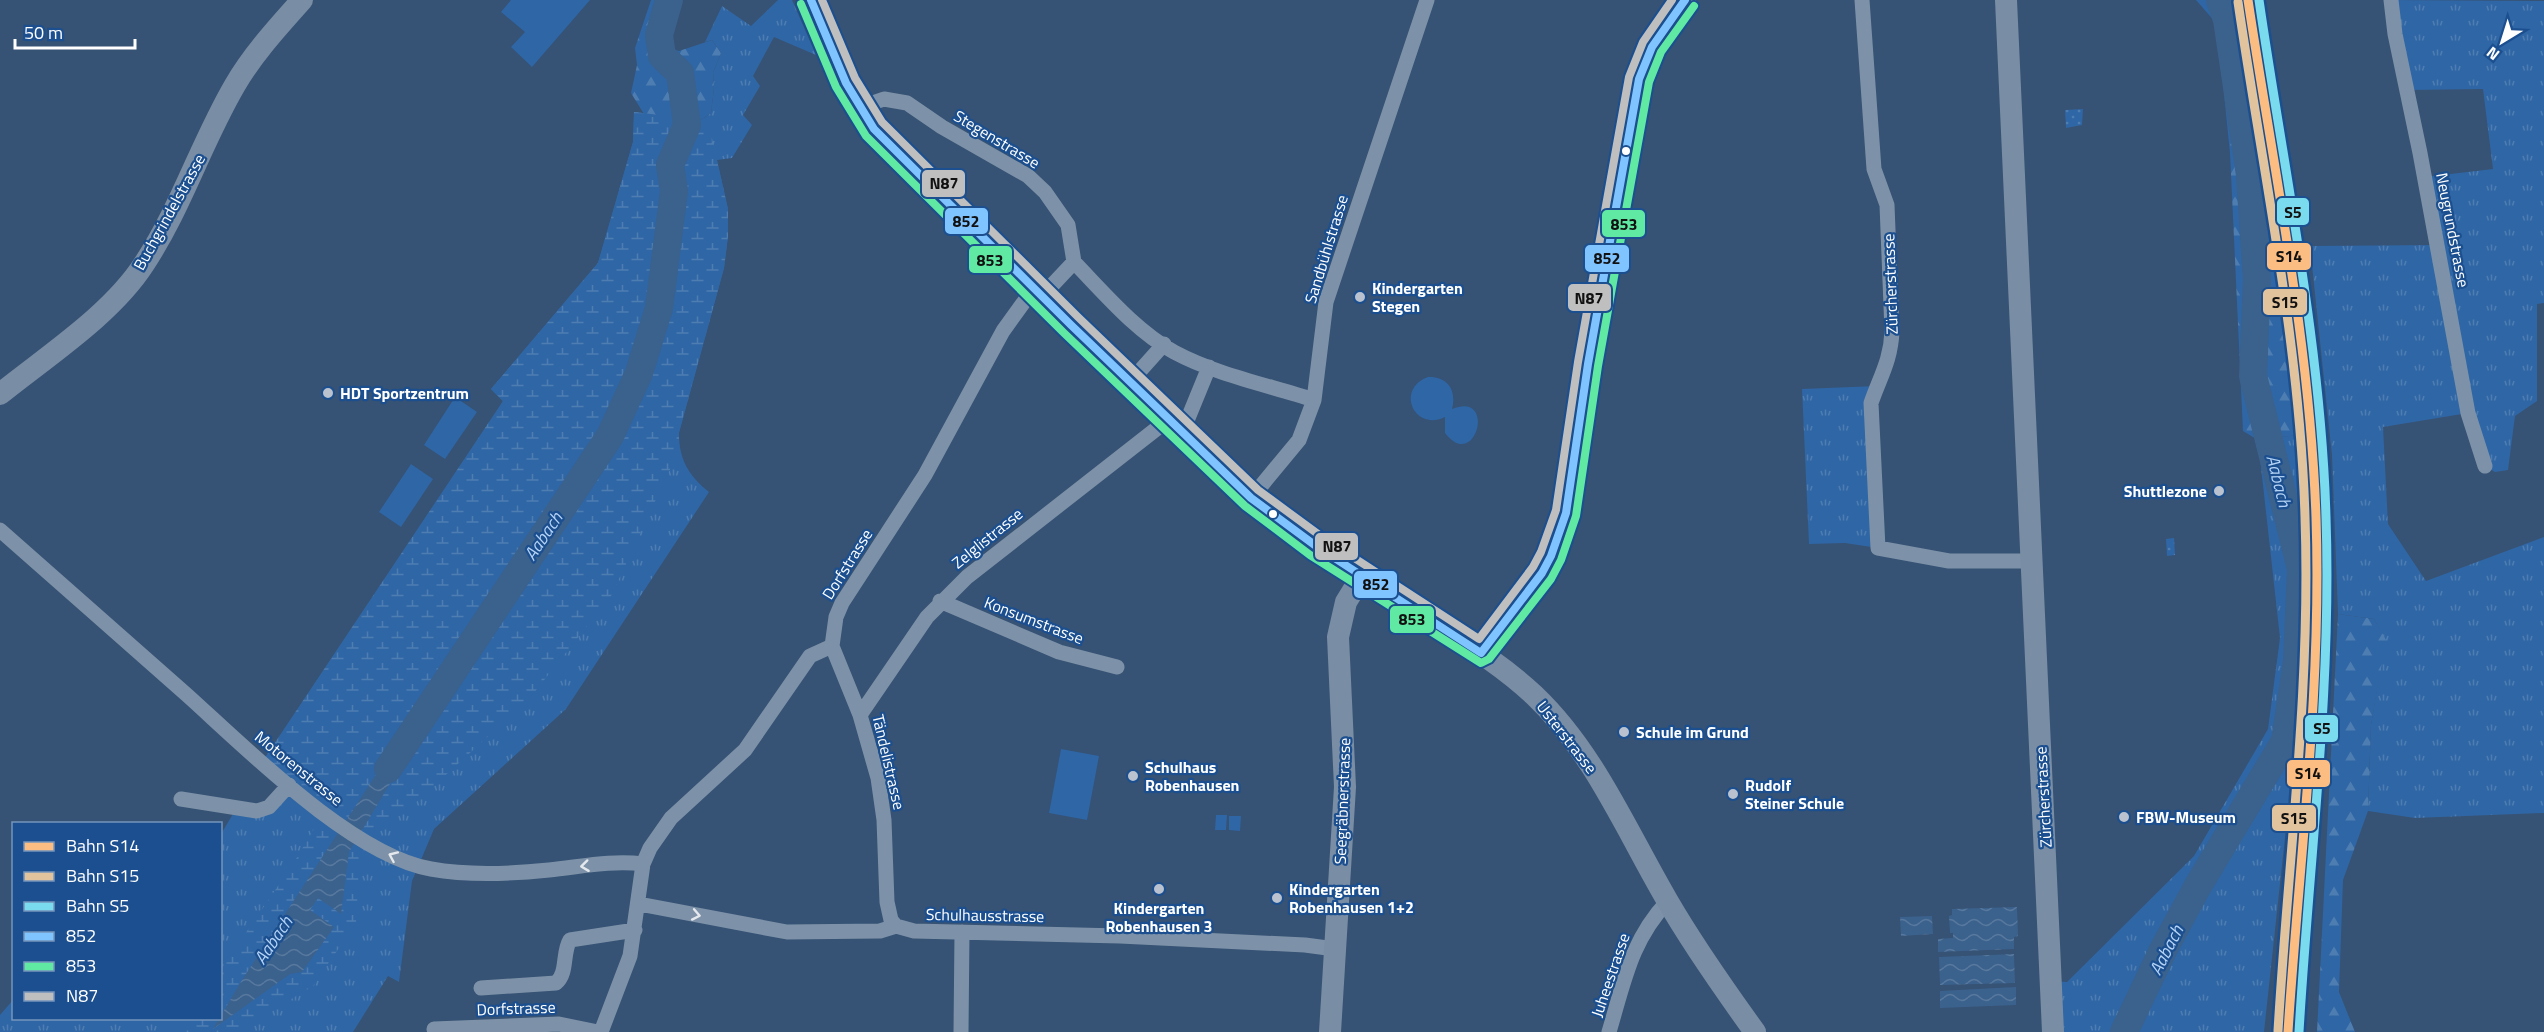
<svg xmlns="http://www.w3.org/2000/svg" width="2544" height="1032" font-family="'Titillium Web',sans-serif">
<style>
.grass{fill:url(#grass-tufts)}
.forest{fill:url(#forest-firs)}
.wetland{fill:url(#wetland-marsh)}
.park{fill:#2f66a5}
.garden{fill:url(#garden-dots)}
.water{fill:url(#water-waves)}
.lines{fill:none;stroke-linecap:round;stroke-linejoin:round}
.river{stroke:#3b618d;stroke-width:28}
.street{stroke:#7d92a8;stroke-width:15}
.secondary{stroke:#798da4;stroke-width:22}
.bus-1-casing{stroke:#1b4f8f;stroke-width:12}
.bus-2-casing{stroke:#1b4f8f;stroke-width:12}
.bus-3-casing{stroke:#1b4f8f;stroke-width:12}
.bus-1{stroke:#80c4ff;stroke-width:8}
.bus-2{stroke:#60e9a3;stroke-width:8}
.bus-3{stroke:#bfbfbf;stroke-width:8}
.rail-1-casing{stroke:#1b4f8f;stroke-width:14}
.rail-2-casing{stroke:#1b4f8f;stroke-width:14}
.rail-3-casing{stroke:#1b4f8f;stroke-width:14}
.rail-1{stroke:#fcbd82;stroke-width:9}
.rail-2{stroke:#e1c39e;stroke-width:9}
.rail-3{stroke:#7adaee;stroke-width:9}
.oneway{stroke:#e5e9ee}
.bus-dot{fill:#fff;stroke:#1b4f8f;stroke-width:2}
.poi-dot{fill:#b9c2ce;stroke:#1b4f8f;stroke-width:2}
.labels{text-anchor:middle;dominant-baseline:central;stroke-width:4.5;stroke-linejoin:round;paint-order:stroke}
.street-label{font-size:16px;fill:#fff;stroke:#1b4f8f}
.poi-label{font-size:16px;font-weight:bold;fill:#fff;stroke:#1b4f8f;text-anchor:start}
.water-label{font-size:18px;font-style:italic;fill:#b5d3f5;stroke:#1b4f8f}
.line-badge{stroke:#1b4f8f;stroke-width:2}
.pale-badge-label{font-size:16px;text-anchor:middle;font-weight:bold;fill:#111}
</style>
<defs>
<pattern id="grass-tufts" width="24" height="20" patternUnits="userSpaceOnUse" patternTransform="scale(1.5)"><rect width="24" height="20" fill="#2f66a5"/><path d="M3 7l-1-3M5 7V3M7 7l1-3M15 17l-1-3M17 17v-4M19 17l1-3" fill="none" stroke="#4e7db2"/></pattern>
<pattern id="forest-firs" width="22" height="20" patternUnits="userSpaceOnUse" patternTransform="scale(1.5)"><rect width="22" height="20" fill="#2f66a5"/><path d="M5 1l3.5 6h-7zM16 11l3.5 6h-7z" fill="#4e7db2"/></pattern>
<pattern id="wetland-marsh" width="20" height="14" patternUnits="userSpaceOnUse" patternTransform="scale(1.5)"><rect width="20" height="14" fill="#2f66a5"/><path d="M1 5h8M5 5V1M11 12h8M15 12V8" fill="none" stroke="#4e7db2"/></pattern>
<pattern id="garden-dots" width="8" height="8" patternUnits="userSpaceOnUse" patternTransform="scale(1.5)"><rect width="8" height="8" fill="#2f66a5"/><path d="M2 2h.1M6 6h.1" fill="none" stroke="#4e7db2" stroke-width="1.8" stroke-linecap="round"/></pattern>
<pattern id="water-waves" width="16" height="10" patternUnits="userSpaceOnUse" patternTransform="scale(1.5)"><rect width="16" height="10" fill="#3b618d"/><path d="M0 5q4-4 8 0t8 0" fill="none" stroke="#58799e"/></pattern>
</defs>
<rect width="100%" height="100%" fill="#365274"/>
<path class="grass" d="M778 0H792L816 55 774 37 753 76 760 86 743 115 752 125 732 158 717 160 728 209V236L724 268 679 433C679 459 688 475 709 492L566 709 434 829 412 881 399 982 388 976 353 1032H0V1015L13 1000 14 1018 220 1019 214 1027 242 1010 221 1017V834L236 809 269 807 503 401 491 389 598 263 633 142 634 112 701 120 711 113 714 88 713 73 721 53 712 40 705 42 722 6 751 26Z
M2391 0 2544 1V303L2537 304V401L2515 416 2508 470 2495 472 2485 466 2468 413 2383 427 2388 524 2426 581 2544 537V813L2415 818 2368 811 2371 725 2385 640 2374 619 2338 614 2332 455 2310 246 2438 245 2425 177 2493 169 2483 89 2408 90Z
M1877 386 1878 548 1845 543 1809 544 1802 389Z
M2297 435 2311 569 2300 773 2290 791 2264 1032H2053L2050 981 2067 982 2194 856 2268 729 2280 638 2258 440Z"/>
<path class="forest" d="M651 0H678L665 47 679 51 712 40 721 53 713 73 714 88 711 113 701 120 644 114 631 93 637 65 635 48Z
M2196 0H2238L2274 246 2297 435 2258 440 2243 431 2230 153 2217 24Z
M2338 614 2374 619 2386 640 2371 725 2368 811 2343 880 2339 992 2355 1032H2317Z"/>
<path class="wetland" d="M634 112 701 120 711 134 728 209V236L724 268 679 432V450L611 596 529 699 414 804 360 847 356 923 313 986 236 1032H177L186 1019 220 1018 221 969 293 864 324 812 262 762 503 401 491 389 598 263 633 142Z"/>
<path class="park" d="M511 0H590L532 67 511 47 525 32 501 12Z
M1428 377C1448 376 1457 391 1452 409 1497 390 1476 473 1445 433V417C1414 432 1395 389 1428 377Z
M455 397 477 412 445 459 424 445Z
M411 464 433 479 401 527 379 512Z
M1061 749 1099 756 1087 820 1049 813Z
M1216 815H1227L1226 830H1215Z
M1229 816H1241L1240 831 1229 830Z"/>
<path class="garden" d="M2083 109 2082 125 2066 128 2065 110Z
M2174 538 2175 555 2167 556 2166 539Z"/>
<path class="water" d="M410 736 409 752 349 852 341 914 318 898 310 910 334 927 302 972 290 974 213 1029 242 980 394 747Z
M2017 907 2018 936 2014 937V949L1938 952V939L1953 938V933H1950L1949 916 1952 915V909Z
M1932 916 1933 934 1901 936 1900 917Z
M2014 954 2015 983 1940 985 1939 957Z
M2016 987V1005L1940 1008V991Z"/>
<g class="lines">
<path class="river" d="M388 769 610 436 639 373 659 308 674 191 670 165 687 125 680 73 662 56 659 35 669 0
M2124 1032 2163 950 2199 884 2285 741 2297 661 2301 569 2253 376 2257 281 2250 175 2227 20 2220 0"/>
<path class="street" d="M1862 0 1874 169 1887 205 1892 331C1891 360 1880 377 1871 403L1878 548 1949 561H2031
M2391 0 2395 34 2420 153 2468 413 2485 466
M858 108 884 99 907 103 942 127 1028 176 1045 192 1068 225 1074 262 1042 296
M1074 262C1104 293 1136 331 1174 352 1217 375 1268 385 1314 400
M1130 382 1164 344
M1182 433 1209 367
M1251 498 1299 440 1314 400 1326 302 1427 0
M0 530C62 585 125 640 187 695 247 749 352 855 431 869 470 876 510 874 549 870 580 867 611 860 643 864
M940 601 1059 652 1117 667
M860 715 927 617 967 577 1169 419
M181 799 257 811 269 807 289 785
M639 904 787 932 880 931 896 926 914 931 1120 936 1305 945 1335 949
M896 926 891 920 887 902 884 820 878 778 860 715 832 646 836 617 842 603 925 475 1003 331 1034 288
M481 988 556 983C568 973 562 953 570 940L635 930
M434 1029 559 1024 598 1032
M601 1032 630 956 643 864 650 848 671 818 745 750 810 656 832 646
M961 1032 962 932
M1609 1032C1624 982 1631 940 1668 901"/>
<path class="secondary" d="M811 0C829 46 844 89 874 129L1231 480C1293 536 1366 578 1435 623 1469 645 1504 667 1534 695 1594 752 1626 830 1667 900 1693 945 1724 989 1755 1032
M2006 0 2053 1032
M0 394C47 356 111 315 144 264 181 208 201 143 235 85 253 54 278 27 302 0
M1481 653 1542 573 1551 556 1566 513 1588 364 1639 79 1652 47 1685 0
M1330 1032 1345 787 1338 637 1346 602 1362 576"/>
<g class="bus-1-casing">
<path id="bus-1" d="M811 0 846 83 874 129 1071 325 1251 498 1316 546 1481 653 1542 573 1551 556 1566 513 1588 364 1639 79 1652 47 1685 0"/>
</g>
<g class="bus-2-casing">
<path id="bus-2" d="M801 4 836 87 866 136 1064 333 1245 506 1310 555 1481 663 1489 659 1551 579 1561 560 1576 516 1598 366 1649 82 1661 52 1694 6"/>
</g>
<g class="bus-3-casing">
<path id="bus-3" d="M822 0 855 78 882 122 1078 317 1258 490 1322 537 1479 639 1533 567 1541 552 1556 510 1578 362 1629 77 1643 42 1672 0"/>
</g>
<use href="#bus-1" class="bus-1"/>
<use href="#bus-2" class="bus-2"/>
<use href="#bus-3" class="bus-3"/>
<g class="rail-1-casing">
<path id="rail-1" d="M2248 0C2274 172 2310 343 2316 517 2322 689 2299 861 2288 1032"/>
</g>
<g class="rail-2-casing">
<path id="rail-2" d="M2238 2C2263 173 2300 344 2305 517 2311 689 2288 860 2278 1031"/>
</g>
<g class="rail-3-casing">
<path id="rail-3" d="M2259 0C2284 172 2321 343 2326 517 2332 689 2309 861 2299 1032"/>
</g>
<use href="#rail-1" class="rail-1"/>
<use href="#rail-2" class="rail-2"/>
<use href="#rail-3" class="rail-3"/>
</g>
<defs><path id="oneway-chevron" d="M-2-3.5L2.5 0L-2 3.5" fill="none" stroke-width="1.6" stroke-linecap="round" stroke-linejoin="round" transform="scale(1.5)"/></defs>
<g class="oneway">
<use href="#oneway-chevron" transform="translate(393 856) rotate(-156)"/>
<use href="#oneway-chevron" transform="translate(585 866) rotate(173)"/>
<use href="#oneway-chevron" transform="translate(696 915) rotate(11)"/>
</g>
<g class="bus-dot">
<circle cx="1626" cy="151" r="5"/>
<circle cx="1273" cy="514" r="5"/>
</g>
<g class="poi-dot">
<circle cx="1360" cy="297" r="6"/>
<circle cx="328" cy="393" r="6"/>
<circle cx="2219" cy="491" r="6"/>
<circle cx="1624" cy="732" r="6"/>
<circle cx="1133" cy="776" r="6"/>
<circle cx="1733" cy="794" r="6"/>
<circle cx="2124" cy="817" r="6"/>
<circle cx="1159" cy="889" r="6"/>
<circle cx="1277" cy="898" r="6"/>
</g>
<g class="labels">
<g class="street-label">
<text transform="translate(997 139) rotate(31)">Stegenstrasse</text>
<text transform="translate(169 212) rotate(-61)">Buchgrindelstrasse</text>
<text transform="translate(2453 230) rotate(79)">Neugrundstrasse</text>
<text transform="translate(1326 249) rotate(-73)">Sandbühlstrasse</text>
<text transform="translate(1890 284) rotate(-92)">Zürcherstrasse</text>
<text transform="translate(987 538) rotate(-39)">Zelglistrasse</text>
<text transform="translate(847 564) rotate(-58)">Dorfstrasse</text>
<text transform="translate(1034 620) rotate(21)">Konsumstrasse</text>
<text transform="translate(1567 737) rotate(52)">Usterstrasse</text>
<text transform="translate(889 762) rotate(77)">Tändelistrasse</text>
<text transform="translate(299 768) rotate(39)">Motorenstrasse</text>
<text transform="translate(2043 797) rotate(-93)">Zürcherstrasse</text>
<text transform="translate(1342 801) rotate(-88)">Seegräbnerstrasse</text>
<text transform="translate(985 915) rotate(1)">Schulhausstrasse</text>
<text transform="translate(1610 975) rotate(-71)">Juheestrasse</text>
<text transform="translate(516 1008) rotate(-2)">Dorfstrasse</text>
</g>
<g class="poi-label">
<text x="1372" y="288">Kindergarten<tspan x="1372" dy="18">Stegen</tspan></text>
<text x="340" y="393">HDT Sportzentrum</text>
<text x="2207" y="491" text-anchor="end">Shuttlezone</text>
<text x="1636" y="732">Schule im Grund</text>
<text x="1145" y="767">Schulhaus<tspan x="1145" dy="18">Robenhausen</tspan></text>
<text x="1745" y="785">Rudolf<tspan x="1745" dy="18">Steiner Schule</tspan></text>
<text x="2136" y="817">FBW-Museum</text>
<text x="1289" y="889">Kindergarten<tspan x="1289" dy="18">Robenhausen 1+2</tspan></text>
<text x="1159" y="908" text-anchor="middle">Kindergarten<tspan x="1159" dy="18">Robenhausen 3</tspan></text>
</g>
<g class="water-label">
<text transform="translate(2279 481) rotate(76)">Aabach</text>
<text transform="translate(543 536) rotate(-56)">Aabach</text>
<text transform="translate(273 940) rotate(-56)">Aabach</text>
<text transform="translate(2166 950) rotate(-63)">Aabach</text>
</g>
</g>
<g class="line-badge">
<rect x="921" y="169" width="45" height="29" rx="6" fill="#bfbfbf"/>
<rect x="2276" y="197" width="34" height="29" rx="6" fill="#7adaee"/>
<rect x="944" y="207" width="45" height="28" rx="6" fill="#80c4ff"/>
<rect x="1601" y="209" width="45" height="29" rx="6" fill="#60e9a3"/>
<rect x="2266" y="242" width="46" height="29" rx="6" fill="#fcbd82"/>
<rect x="1584" y="244" width="46" height="29" rx="6" fill="#80c4ff"/>
<rect x="968" y="245" width="45" height="29" rx="6" fill="#60e9a3"/>
<rect x="1567" y="283" width="45" height="29" rx="6" fill="#bfbfbf"/>
<rect x="2262" y="288" width="46" height="28" rx="6" fill="#e1c39e"/>
<rect x="1314" y="532" width="45" height="29" rx="6" fill="#bfbfbf"/>
<rect x="1353" y="570" width="45" height="29" rx="6" fill="#80c4ff"/>
<rect x="1389" y="605" width="46" height="29" rx="6" fill="#60e9a3"/>
<rect x="2304" y="714" width="35" height="29" rx="6" fill="#7adaee"/>
<rect x="2286" y="759" width="45" height="29" rx="6" fill="#fcbd82"/>
<rect x="2271" y="804" width="46" height="28" rx="6" fill="#e1c39e"/>
</g>
<g class="pale-badge-label">
<text x="944" y="189">N87</text>
<text x="2293" y="218">S5</text>
<text x="966" y="227">852</text>
<text x="1624" y="230">853</text>
<text x="2289" y="262">S14</text>
<text x="1607" y="264">852</text>
<text x="990" y="266">853</text>
<text x="1589" y="304">N87</text>
<text x="2285" y="308">S15</text>
<text x="1337" y="552">N87</text>
<text x="1376" y="590">852</text>
<text x="1412" y="625">853</text>
<text x="2322" y="734">S5</text>
<text x="2308" y="779">S14</text>
<text x="2294" y="824">S15</text>
</g>
<rect x="12" y="822" width="210" height="198" fill="#1b4f8f" stroke="#7695bc" stroke-width="1.5"/>
<rect x="24" y="842" width="30" height="9" fill="#fcbd82" stroke="#7695bc" stroke-width="1.5"/>
<text x="66" y="852" font-size="18" fill="#ffffff">Bahn S14</text>
<rect x="24" y="872" width="30" height="9" fill="#e1c39e" stroke="#7695bc" stroke-width="1.5"/>
<text x="66" y="882" font-size="18" fill="#ffffff">Bahn S15</text>
<rect x="24" y="902" width="30" height="9" fill="#7adaee" stroke="#7695bc" stroke-width="1.5"/>
<text x="66" y="912" font-size="18" fill="#ffffff">Bahn S5</text>
<rect x="24" y="932" width="30" height="9" fill="#80c4ff" stroke="#7695bc" stroke-width="1.5"/>
<text x="66" y="942" font-size="18" fill="#ffffff">852</text>
<rect x="24" y="962" width="30" height="9" fill="#60e9a3" stroke="#7695bc" stroke-width="1.5"/>
<text x="66" y="972" font-size="18" fill="#ffffff">853</text>
<rect x="24" y="992" width="30" height="9" fill="#bfbfbf" stroke="#7695bc" stroke-width="1.5"/>
<text x="66" y="1002" font-size="18" fill="#ffffff">N87</text>
<g transform="translate(2502 42) rotate(218)" stroke="#1b4f8f" stroke-width="4.5" paint-order="stroke">
<path d="M0-4.5L10 22L0 15L-10 22Z" fill="#ffffff"/>
<text y="-9" font-size="16" font-weight="bold" text-anchor="middle" fill="#ffffff">N</text>
</g>
<path d="M15 39v9h120v-9" fill="none" stroke="#ffffff" stroke-width="3"/>
<text x="24" y="39" font-size="18" fill="#ffffff" stroke="#1b4f8f" stroke-width="4.5" paint-order="stroke">50 m</text>
</svg>
